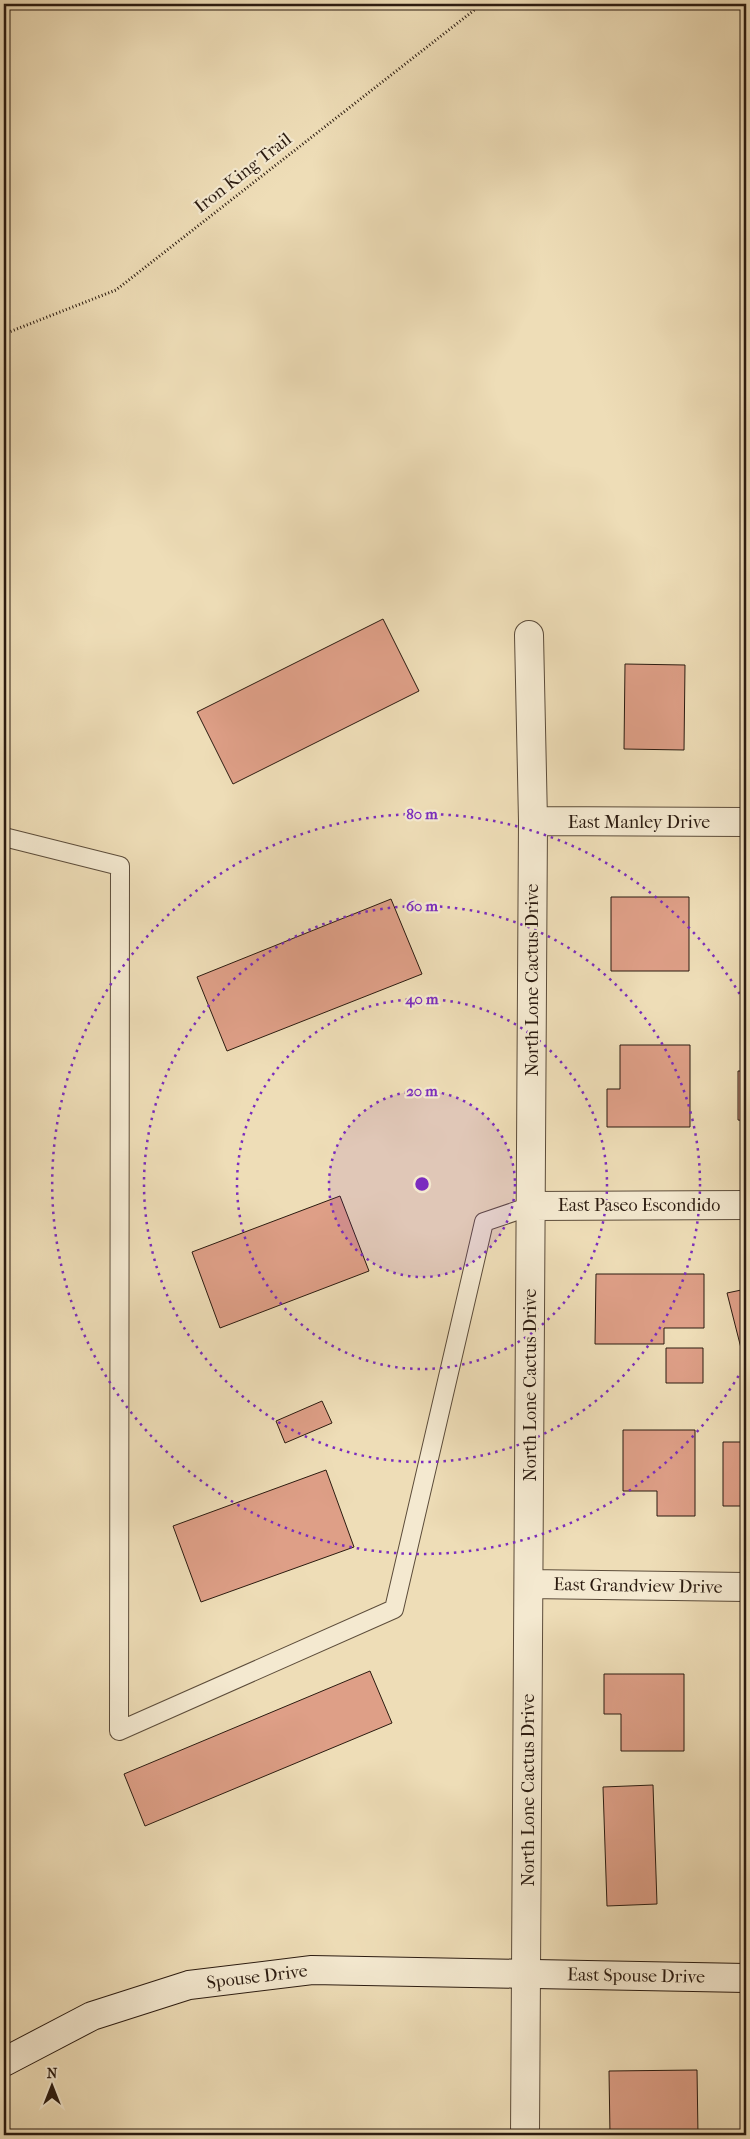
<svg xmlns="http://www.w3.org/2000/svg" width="750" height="2139" font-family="'IM FELL French Canon',serif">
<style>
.building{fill:#de9f87;stroke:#2b1b10}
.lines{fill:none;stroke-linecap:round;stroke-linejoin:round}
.service-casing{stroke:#5c4c3a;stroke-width:20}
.minor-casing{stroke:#5c4c3a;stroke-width:30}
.secondary-casing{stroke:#2b1b10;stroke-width:30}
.path{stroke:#2b1b10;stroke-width:3;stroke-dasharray:1 2.5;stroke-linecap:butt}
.service{stroke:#f4e9d0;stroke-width:18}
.minor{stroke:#f4e9d0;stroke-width:28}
.secondary{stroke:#f4e9d0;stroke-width:28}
.ring{fill:none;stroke:#7b2cbf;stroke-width:2.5;stroke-dasharray:2.5 5}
.labels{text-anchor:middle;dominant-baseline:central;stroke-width:4.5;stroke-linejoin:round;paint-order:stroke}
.street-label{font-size:18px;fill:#2b1b10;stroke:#f4e9d0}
.centre{fill:#7b2cbf;stroke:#f4e9d0;stroke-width:2.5}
.ring-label{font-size:15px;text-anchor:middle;font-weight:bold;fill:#7b2cbf;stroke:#f4e9d0;stroke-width:4.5;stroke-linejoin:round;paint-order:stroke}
</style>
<rect width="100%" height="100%" fill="#eeddb7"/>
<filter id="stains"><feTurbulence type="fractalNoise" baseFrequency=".004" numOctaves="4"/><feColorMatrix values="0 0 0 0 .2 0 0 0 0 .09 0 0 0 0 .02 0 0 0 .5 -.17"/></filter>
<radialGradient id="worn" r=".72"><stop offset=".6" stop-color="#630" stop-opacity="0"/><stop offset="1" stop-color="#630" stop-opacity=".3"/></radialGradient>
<path class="building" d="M383 619 419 691 233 784 197 712Z
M625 664 685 665 684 750 624 749Z
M745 676H746V750H745Z
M611 897H689V971H611Z
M391 899 422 974 227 1051 197 977Z
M620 1045H690V1127H607V1089H620Z
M738 1071H746V1121L738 1120Z
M340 1196 369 1271 220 1328 192 1252Z
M596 1274H704V1328H664V1344H595Z
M746 1289V1355L743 1356 727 1293Z
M666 1348H703V1383H666Z
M322 1401 332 1423 285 1443 276 1421Z
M623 1430H695V1516H657V1491H623Z
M723 1442H746V1506H723Z
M326 1470 354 1547 201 1602 173 1526Z
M370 1671 392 1723 145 1826 124 1774Z
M604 1674H684V1751H621V1714H604Z
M653 1785 657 1904 607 1906 603 1787Z
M697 2070 698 2135H610L609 2071Z"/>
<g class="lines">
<g class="service-casing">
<path id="service" d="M4 837 120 866 119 1731 394 1609 484 1222 531 1206"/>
</g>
<g class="minor-casing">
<path id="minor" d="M533 821 746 822
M531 1206 746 1205
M529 1584 746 1587
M525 2135 533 821 529 635"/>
</g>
<g class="secondary-casing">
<path id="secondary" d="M4 2062 92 2016 189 1985 312 1970 746 1978"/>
</g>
<path class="path" d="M4 334 116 290 482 4"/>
<use href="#service" class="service"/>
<use href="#minor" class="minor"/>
<use href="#secondary" class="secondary"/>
</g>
<circle cx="422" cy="1184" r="93" fill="#7b2cbf" fill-opacity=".12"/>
<g class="ring">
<circle cx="422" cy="1184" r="93"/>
<circle cx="422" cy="1184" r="185"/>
<circle cx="422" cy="1184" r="278"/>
<path d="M746 1363A370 370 0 1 1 746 1005"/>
</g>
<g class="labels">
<g class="street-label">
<text transform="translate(243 173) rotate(-38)">Iron King Trail</text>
<text x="639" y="822">East Manley Drive</text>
<text transform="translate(532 980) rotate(-90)">North Lone Cactus Drive</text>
<text x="639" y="1205">East Paseo Escondido</text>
<text transform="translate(530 1385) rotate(-90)">North Lone Cactus Drive</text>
<text transform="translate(638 1586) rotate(1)">East Grandview Drive</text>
<text transform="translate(528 1790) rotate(-90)">North Lone Cactus Drive</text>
<text transform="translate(636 1976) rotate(1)">East Spouse Drive</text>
<text transform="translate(257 1977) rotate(-7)">Spouse Drive</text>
</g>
</g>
<circle cx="422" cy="1184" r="8" class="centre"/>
<g class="ring-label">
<text x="422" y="819">80 m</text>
<text x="422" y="911">60 m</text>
<text x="422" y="1004">40 m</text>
<text x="422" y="1096">20 m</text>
</g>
<rect width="750" height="2139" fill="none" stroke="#eeddb7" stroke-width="20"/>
<rect x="5" y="5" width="740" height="2129" fill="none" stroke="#2b1b10" stroke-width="2.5"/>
<rect x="10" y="10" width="730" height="2119" fill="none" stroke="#2b1b10"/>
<g transform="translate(52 2086)" stroke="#f4e9d0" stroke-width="4" paint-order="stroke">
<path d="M0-4L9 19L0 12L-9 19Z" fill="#2b1b10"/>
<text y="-8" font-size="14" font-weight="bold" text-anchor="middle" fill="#2b1b10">N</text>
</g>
<rect width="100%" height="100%" filter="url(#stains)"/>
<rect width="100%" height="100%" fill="url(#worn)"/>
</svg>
